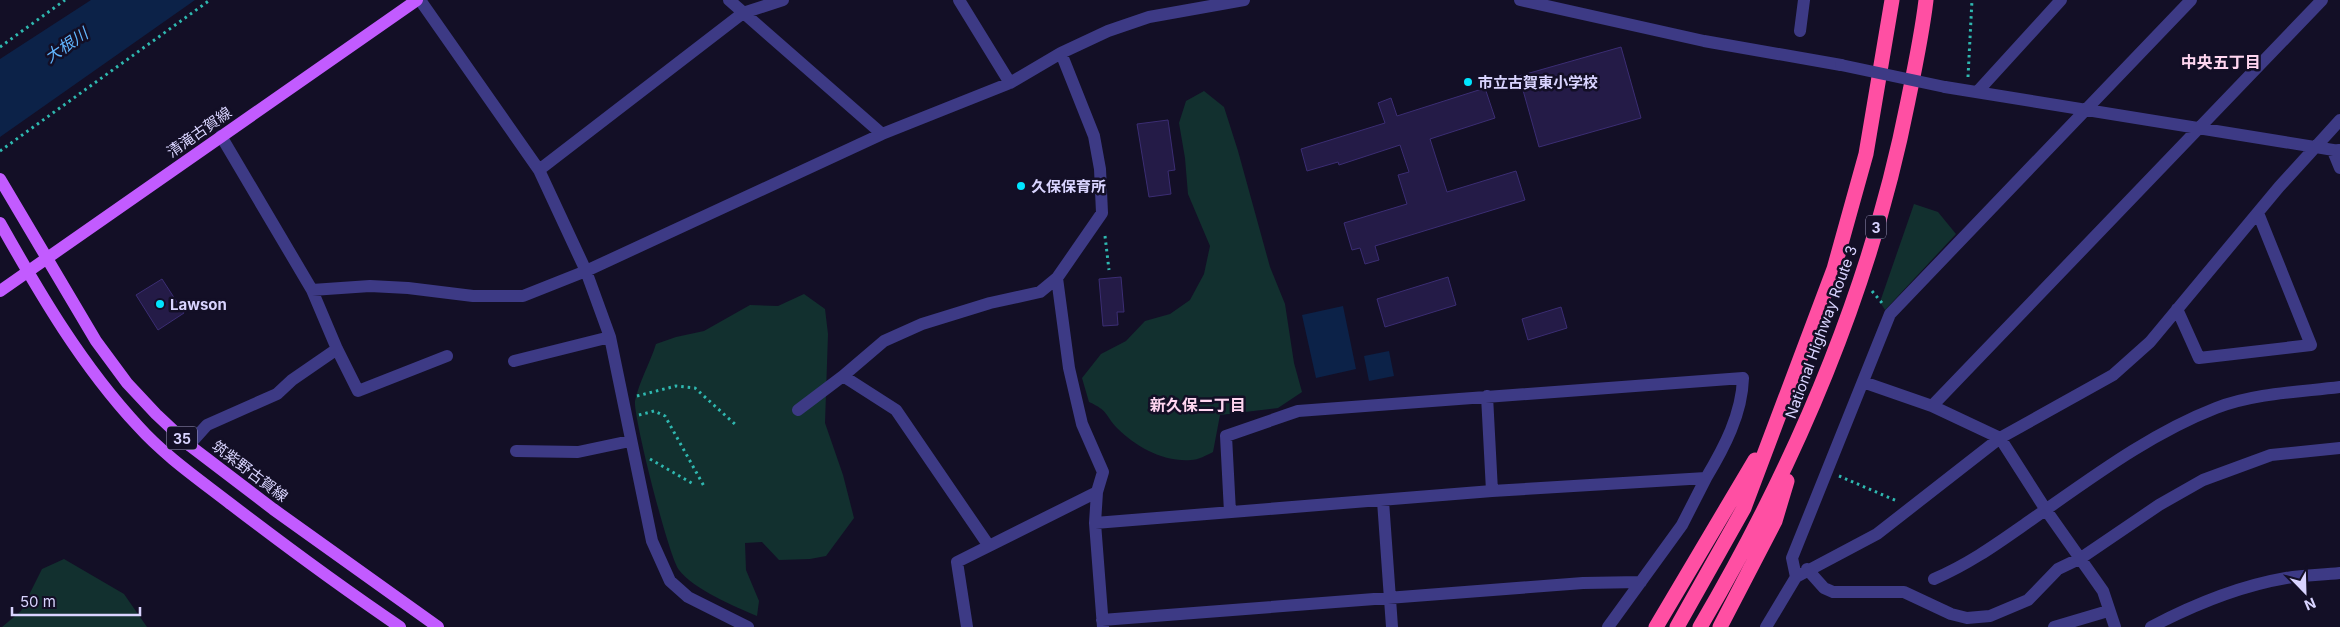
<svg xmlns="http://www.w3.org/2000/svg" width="2340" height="627" font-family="Inter,'Noto Sans JP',sans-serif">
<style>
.green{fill:#12302f}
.water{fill:#0c2248}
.building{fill:#241b47;stroke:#3b2d73}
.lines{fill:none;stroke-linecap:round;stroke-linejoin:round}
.path{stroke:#2fb8b0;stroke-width:3;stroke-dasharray:2.5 4;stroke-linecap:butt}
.minor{stroke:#3d3a85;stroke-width:12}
.major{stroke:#c25bff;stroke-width:12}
.highway{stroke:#ff4fa3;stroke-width:15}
.minor-bridge{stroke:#3d3a85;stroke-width:12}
.poi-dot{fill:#00e5ff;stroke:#130f26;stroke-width:2}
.labels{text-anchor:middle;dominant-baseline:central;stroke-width:5;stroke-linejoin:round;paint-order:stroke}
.shield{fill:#130f26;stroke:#9e99be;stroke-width:1}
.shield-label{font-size:14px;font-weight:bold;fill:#d9d4ff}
.poi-label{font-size:15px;font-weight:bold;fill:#d9d4ff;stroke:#130f26;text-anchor:start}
.street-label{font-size:15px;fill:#d9d4ff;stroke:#130f26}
.water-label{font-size:16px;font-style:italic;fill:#62b6ff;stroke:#130f26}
.neighbourhood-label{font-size:16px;font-weight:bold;fill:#ffd6f0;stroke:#130f26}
</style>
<rect width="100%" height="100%" fill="#130f26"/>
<path class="green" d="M1204 91 1224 107 1238 151 1270 267 1285 304 1294 363 1302 392 1278 408 1220 415 1213 452C1207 455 1198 460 1191 460 1163 462 1136 447 1117 428 1104 414 1109 411 1089 402L1082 378 1101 354 1126 341 1145 321 1170 314 1190 300 1204 274 1210 246 1188 194 1185 158 1179 123 1186 101Z
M1914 204 1938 212 1956 234 1885 310 1880 302Z
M804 294 825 309 828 334 825 423 843 475 854 518 826 556 810 559 779 560 762 542 745 543 746 570 759 601 757 616C736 607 693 589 679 570 669 558 633 416 635 401 639 382 650 363 656 344L676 337 704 331 750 305 778 306Z
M64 559 124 594 147 627H2L21 611 42 569Z"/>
<path class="water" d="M91 0H195L0 137V59Z
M1343 306 1356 369 1316 378 1302 315Z
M1389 351 1394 376 1369 381 1364 356Z"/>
<path class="building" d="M1621 47 1641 118 1539 147 1519 76Z
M1485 88 1495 118 1430 139 1447 192 1516 171 1525 200 1375 246 1379 260 1365 264 1360 248 1352 250 1344 223 1407 204 1398 175 1409 172 1400 145 1339 165 1338 162 1307 171 1301 149 1385 123 1378 103 1391 98 1397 116Z
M1168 120 1175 170 1168 171 1171 194 1149 197 1137 124Z
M1121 277 1124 312H1117L1118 325 1103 326 1099 279Z
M1448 277 1456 305 1385 327 1377 299Z
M162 279 184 313 158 330 136 295Z
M1561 307 1567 328 1528 340 1522 319Z"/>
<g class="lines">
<path class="path" d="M0 47 65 0
M1968 77 1972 0
M0 151 210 0
M1105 236 1109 270
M1872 291 1882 303
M637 396 676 386 695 388 737 426
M639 415 654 411 665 416 705 488
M650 459 695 485
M1839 476 1897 501"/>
<path class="minor" d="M420 0 539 170 586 271 610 337 652 541 670 581 688 597 748 627
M729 0 882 134
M959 0 1010 83
M1520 0 1704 41 1841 65
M1800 31 1804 0
M1061 53 1094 136 1100 169 1102 213 1057 278 1069 368 1082 424 1103 472 1097 492 1095 523 1103 627
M1945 87 2340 151
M1978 91 2061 0
M221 136 312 290 370 286 408 288 473 296H523L586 271 882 134 1010 83 1061 53 1108 31 1149 17 1244 0
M2339 150 2333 151 2340 168
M539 170 743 13 783 0
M312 290 337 349 358 391 447 356
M2177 309 2199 358 2311 345 2258 213
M514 361 610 337
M1863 382 1932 406 2322 0
M1487 396 1492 491
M1932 406 2000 438 2046 510 2103 591 2115 627
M798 410 843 376
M189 445 207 425 277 394 292 380 337 349
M516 451 578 452 630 441
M1383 501 1392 627
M1230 512 1226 436 1298 411 1743 378C1742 414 1724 448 1706 478
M1095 523 1492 491 1706 478 1682 525 1608 627
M989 546 896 410 843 376 884 341 922 324 990 303 1040 292 1057 278
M1807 569 1824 588 1833 592H1904L1951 614 1967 618 1990 616 2028 600 2058 569 2081 558 2159 505 2203 480 2271 455 2340 448
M1796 577 1792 558 1890 314 2191 0
M1934 579C1971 563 1998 543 2031 520 2090 479 2149 434 2216 408 2255 393 2300 392 2340 387
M1102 620 1583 583 1641 582
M967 627 957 562 1097 492
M1766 627 1796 577 1877 534 2000 438 2113 375 2150 342 2279 187 2340 120
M2054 627 2108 611
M2151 627C2193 605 2239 586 2286 578 2304 575 2322 575 2340 573"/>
<path class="major" d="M0 179 96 341 127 383 156 414 189 445 273 509 438 627
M0 223C40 294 82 366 138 426 164 455 197 478 228 502 284 545 341 587 400 627
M0 291 417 0"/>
<path class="highway" d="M1656 627 1755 460
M1677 627 1744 508 1834 269 1866 154 1892 0
M1700 627C1797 462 1871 289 1908 101 1915 67 1922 34 1926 0
M1720 627 1775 521 1787 481"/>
<path class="minor-bridge" d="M1841 65 1945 87"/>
</g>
<g class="poi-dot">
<circle cx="1468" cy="82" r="5"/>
<circle cx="1021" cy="186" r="5"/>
<circle cx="160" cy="304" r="5"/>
</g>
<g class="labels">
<g class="shield">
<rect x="1866" y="215.5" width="20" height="23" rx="4"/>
<rect x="167" y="426.5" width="30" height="23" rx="4"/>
</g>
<g class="shield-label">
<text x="1876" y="227">3</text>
<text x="182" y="438">35</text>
</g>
<g class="poi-label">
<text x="1478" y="82">市立古賀東小学校</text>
<text x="1031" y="186">久保保育所</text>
<text x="170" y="304">Lawson</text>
</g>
<g class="street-label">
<text transform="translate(199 132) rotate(-35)">清滝古賀線</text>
<text transform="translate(1821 332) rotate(-70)">National Highway Route 3</text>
<text transform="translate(250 471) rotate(37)">筑紫野古賀線</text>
</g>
<g class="water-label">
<text transform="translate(66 45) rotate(-34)">大根川</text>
</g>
<g class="neighbourhood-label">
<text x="2221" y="62">中央五丁目</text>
<text x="1198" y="405">新久保二丁目</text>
</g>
</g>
<g transform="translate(2305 592) rotate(157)" stroke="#130f26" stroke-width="4" paint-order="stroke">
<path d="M0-4L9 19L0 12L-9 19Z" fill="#d9d4ff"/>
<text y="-8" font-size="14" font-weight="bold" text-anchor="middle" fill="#d9d4ff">N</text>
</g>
<path d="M12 607v8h128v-8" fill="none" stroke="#d9d4ff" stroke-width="2.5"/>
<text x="20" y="607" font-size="15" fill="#d9d4ff" stroke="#130f26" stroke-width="4" paint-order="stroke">50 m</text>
</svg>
